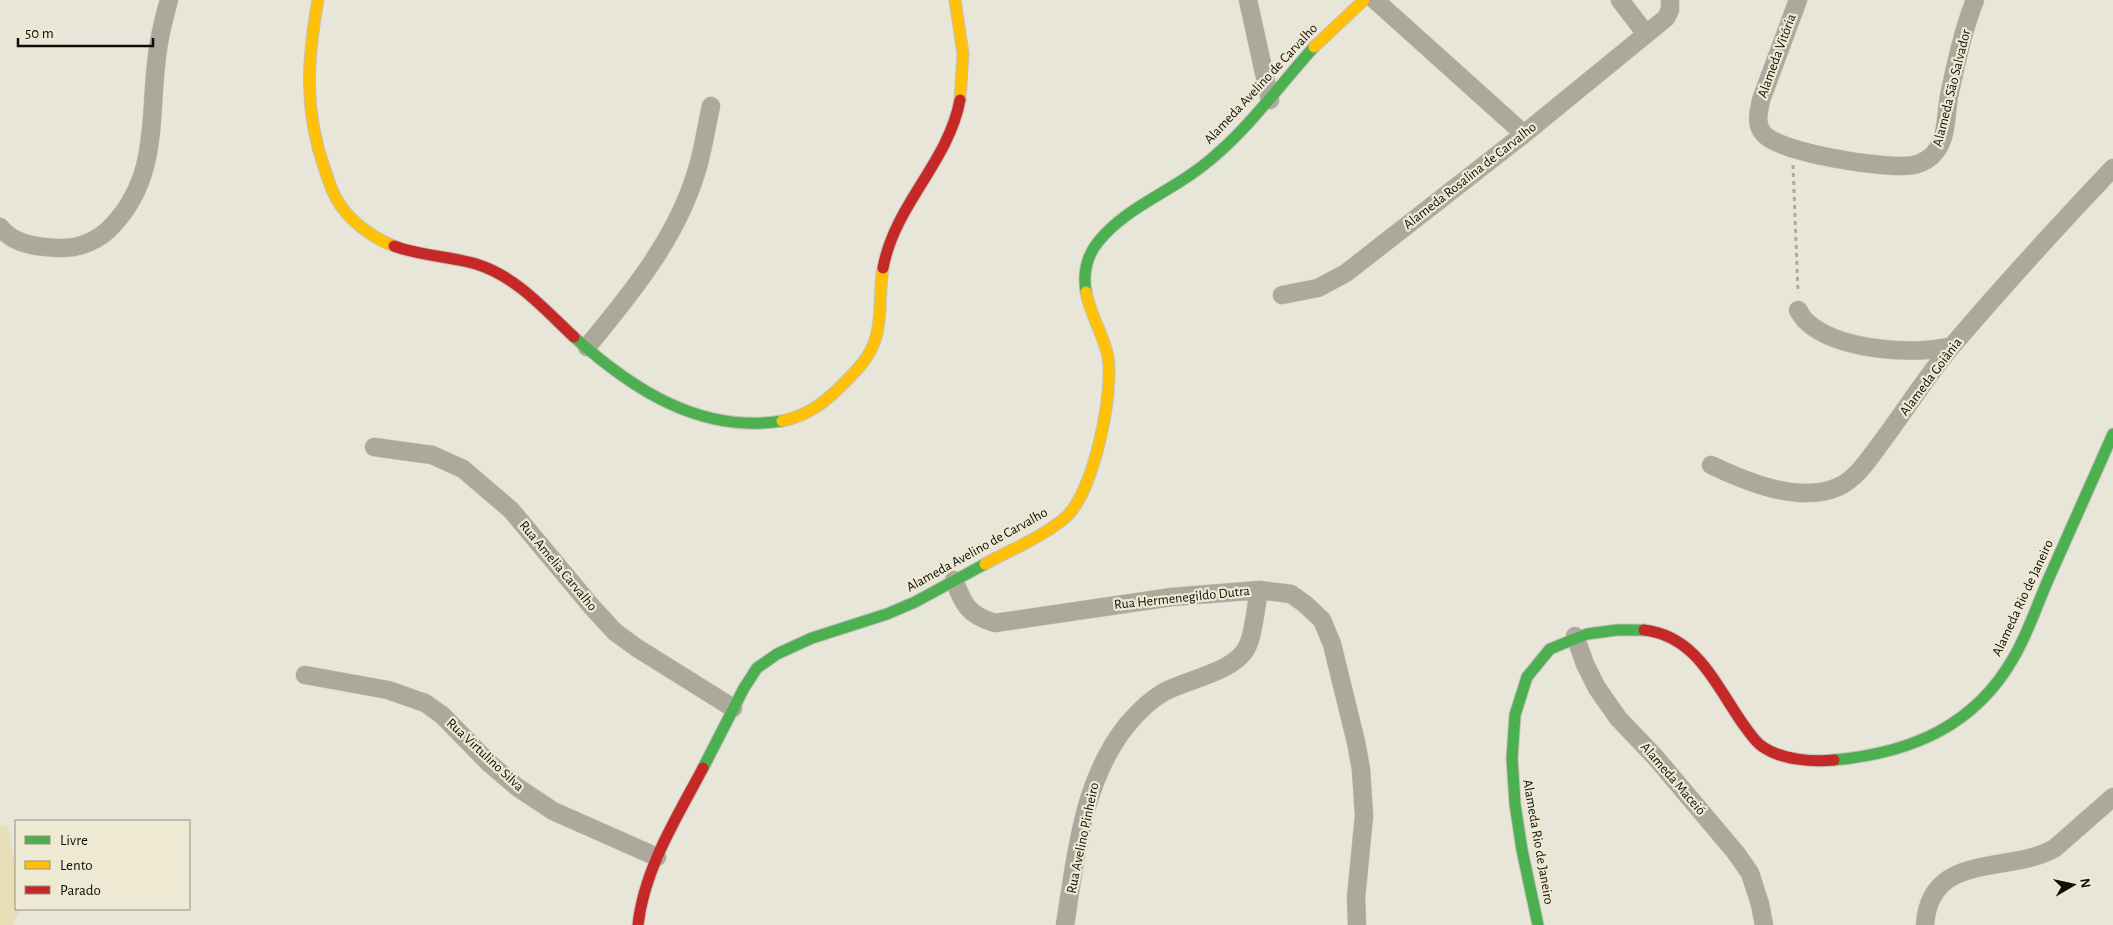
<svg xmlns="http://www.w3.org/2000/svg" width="2113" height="925" font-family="'Alegreya Sans',sans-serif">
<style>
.green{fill:#e7deb8}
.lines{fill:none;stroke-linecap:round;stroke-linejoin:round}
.street-casing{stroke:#c4c2b9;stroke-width:19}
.fast-casing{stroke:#c4c2b9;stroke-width:13}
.slow-casing{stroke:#c4c2b9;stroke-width:13}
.jam-casing{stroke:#c4c2b9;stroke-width:13}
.path{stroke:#acaa9e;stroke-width:3;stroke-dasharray:4 4;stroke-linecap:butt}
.street{stroke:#aca99c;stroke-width:18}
.fast{stroke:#4caf50;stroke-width:11}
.slow{stroke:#ffc107;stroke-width:11}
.jam{stroke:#c62828;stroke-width:11}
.labels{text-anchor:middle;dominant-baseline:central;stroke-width:4.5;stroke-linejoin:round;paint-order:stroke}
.street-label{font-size:14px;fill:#100e07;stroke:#eee9d3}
</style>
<rect width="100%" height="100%" fill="#e8e5d9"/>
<path class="green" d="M7 824 16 867V909H21L12 925H0V827Z"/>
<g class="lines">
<g class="street-casing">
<path id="street" d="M1248 0 1270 100
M1375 0 1524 134
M1620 0 1646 34
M1798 0 1761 100C1759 111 1755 124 1763 133 1778 153 1888 170 1914 165 1922 163 1931 158 1936 151 1947 138 1946 112 1949 96 1956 64 1963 30 1975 0
M0 227C14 245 38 247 59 248 79 249 100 240 113 225 159 176 149 117 157 56 159 37 164 18 169 0
M1282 295 1318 288 1346 273 1524 134 1666 18 1670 10V0
M1798 310C1801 314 1803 319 1807 322 1837 350 1914 356 1952 346
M587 347C630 295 676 239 696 173 703 152 706 128 711 106
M374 447 432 455 463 469 511 510 592 607 615 632 637 648 733 708
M1711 465C1747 482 1799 504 1838 487 1856 479 1869 459 1880 444 1905 411 1926 377 1952 346 2004 285 2058 226 2113 168
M954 580C964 605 968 615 995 623L1172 597 1259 590 1291 594 1305 604 1322 620 1332 644 1356 742 1361 769 1364 816 1356 898 1357 925
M1575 636 1585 664 1597 688 1618 718 1656 758 1736 853 1750 873 1760 904 1764 925
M305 675 388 690 425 703 442 715 489 763 517 787 553 811 657 857
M1065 925C1076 856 1082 781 1127 725 1137 713 1150 700 1164 692 1187 679 1237 672 1248 645 1254 632 1256 605 1259 590
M1925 925C1930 850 2009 875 2055 848L2113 797"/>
</g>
<g class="fast-casing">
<path id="fast" d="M1086 292C1083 274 1086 257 1098 242 1126 207 1171 192 1205 164 1247 131 1278 87 1314 47
M574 337C632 389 700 434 782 421
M1834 760C1911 753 1975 726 2014 657 2028 633 2037 605 2048 580 2070 531 2091 483 2113 434
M703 768 744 688 757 668 777 654 812 638 887 614 915 602 985 564
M1538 925 1522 850 1515 804 1512 758 1515 715 1527 677 1550 649 1587 634 1617 630H1644"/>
</g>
<g class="slow-casing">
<path id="slow" d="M318 0C307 61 304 111 325 170 328 179 331 189 336 198 347 219 372 238 394 246
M955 0 963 54 960 100
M1314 47 1364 0
M782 421C811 415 829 399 849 378 862 365 873 352 877 333 882 312 879 290 883 268
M985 564C1012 549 1045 536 1067 516 1094 490 1114 393 1108 357 1104 335 1090 315 1086 292"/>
</g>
<g class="jam-casing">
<path id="jam" d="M394 246C420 256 449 256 476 264 516 276 545 310 574 337
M883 268C895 204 948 163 960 100
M1644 630C1697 636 1716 686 1743 724 1749 732 1755 742 1763 747 1782 760 1812 762 1834 760
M638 925C644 869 677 817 703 768"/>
</g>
<path class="path" d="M1793 165 1798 293"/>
<use href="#street" class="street"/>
<use href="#fast" class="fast"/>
<use href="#slow" class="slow"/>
<use href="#jam" class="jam"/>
</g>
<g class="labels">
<g class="street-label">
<text transform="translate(1777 56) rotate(-70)">Alameda Vitória</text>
<text transform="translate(1261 84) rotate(-47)">Alameda Avelino de Carvalho</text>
<text transform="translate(1952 88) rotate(-76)">Alameda São Salvador</text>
<text transform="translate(1470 176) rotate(-38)">Alameda Rosalina de Carvalho</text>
<text transform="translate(1931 377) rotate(-53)">Alameda Goiânia</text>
<text transform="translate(977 550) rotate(-29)">Alameda Avelino de Carvalho</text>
<text transform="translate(558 566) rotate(50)">Rua Amelia Carvalho</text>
<text transform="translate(1182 598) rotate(-6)">Rua Hermenegildo Dutra</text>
<text transform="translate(2023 598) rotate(-65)">Alameda Rio de Janeiro</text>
<text transform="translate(485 755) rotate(43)">Rua Virtulino Silva</text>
<text transform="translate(1673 779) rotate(49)">Alameda Maceió</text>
<text transform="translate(1083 838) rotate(-78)">Rua Avelino Pinheiro</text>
<text transform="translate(1538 842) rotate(80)">Alameda Rio de Janeiro</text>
</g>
</g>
<rect x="15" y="820" width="175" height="90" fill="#eee9d3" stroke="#959181"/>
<rect x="25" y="836" width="25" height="8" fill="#4caf50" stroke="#959181"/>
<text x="60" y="845" font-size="15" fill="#100e07">Livre</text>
<rect x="25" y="861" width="25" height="8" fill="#ffc107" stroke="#959181"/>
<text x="60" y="870" font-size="15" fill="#100e07">Lento</text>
<rect x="25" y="886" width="25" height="8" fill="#c62828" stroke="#959181"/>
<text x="60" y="895" font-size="15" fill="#100e07">Parado</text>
<g transform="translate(2073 885) rotate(81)" stroke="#eee9d3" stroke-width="4" paint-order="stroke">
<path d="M0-4L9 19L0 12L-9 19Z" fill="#100e07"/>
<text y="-8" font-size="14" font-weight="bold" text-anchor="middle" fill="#100e07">N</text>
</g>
<path d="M18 38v8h135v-8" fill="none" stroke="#100e07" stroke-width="2.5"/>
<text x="25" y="38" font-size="15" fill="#100e07" stroke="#eee9d3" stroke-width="4" paint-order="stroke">50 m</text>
</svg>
